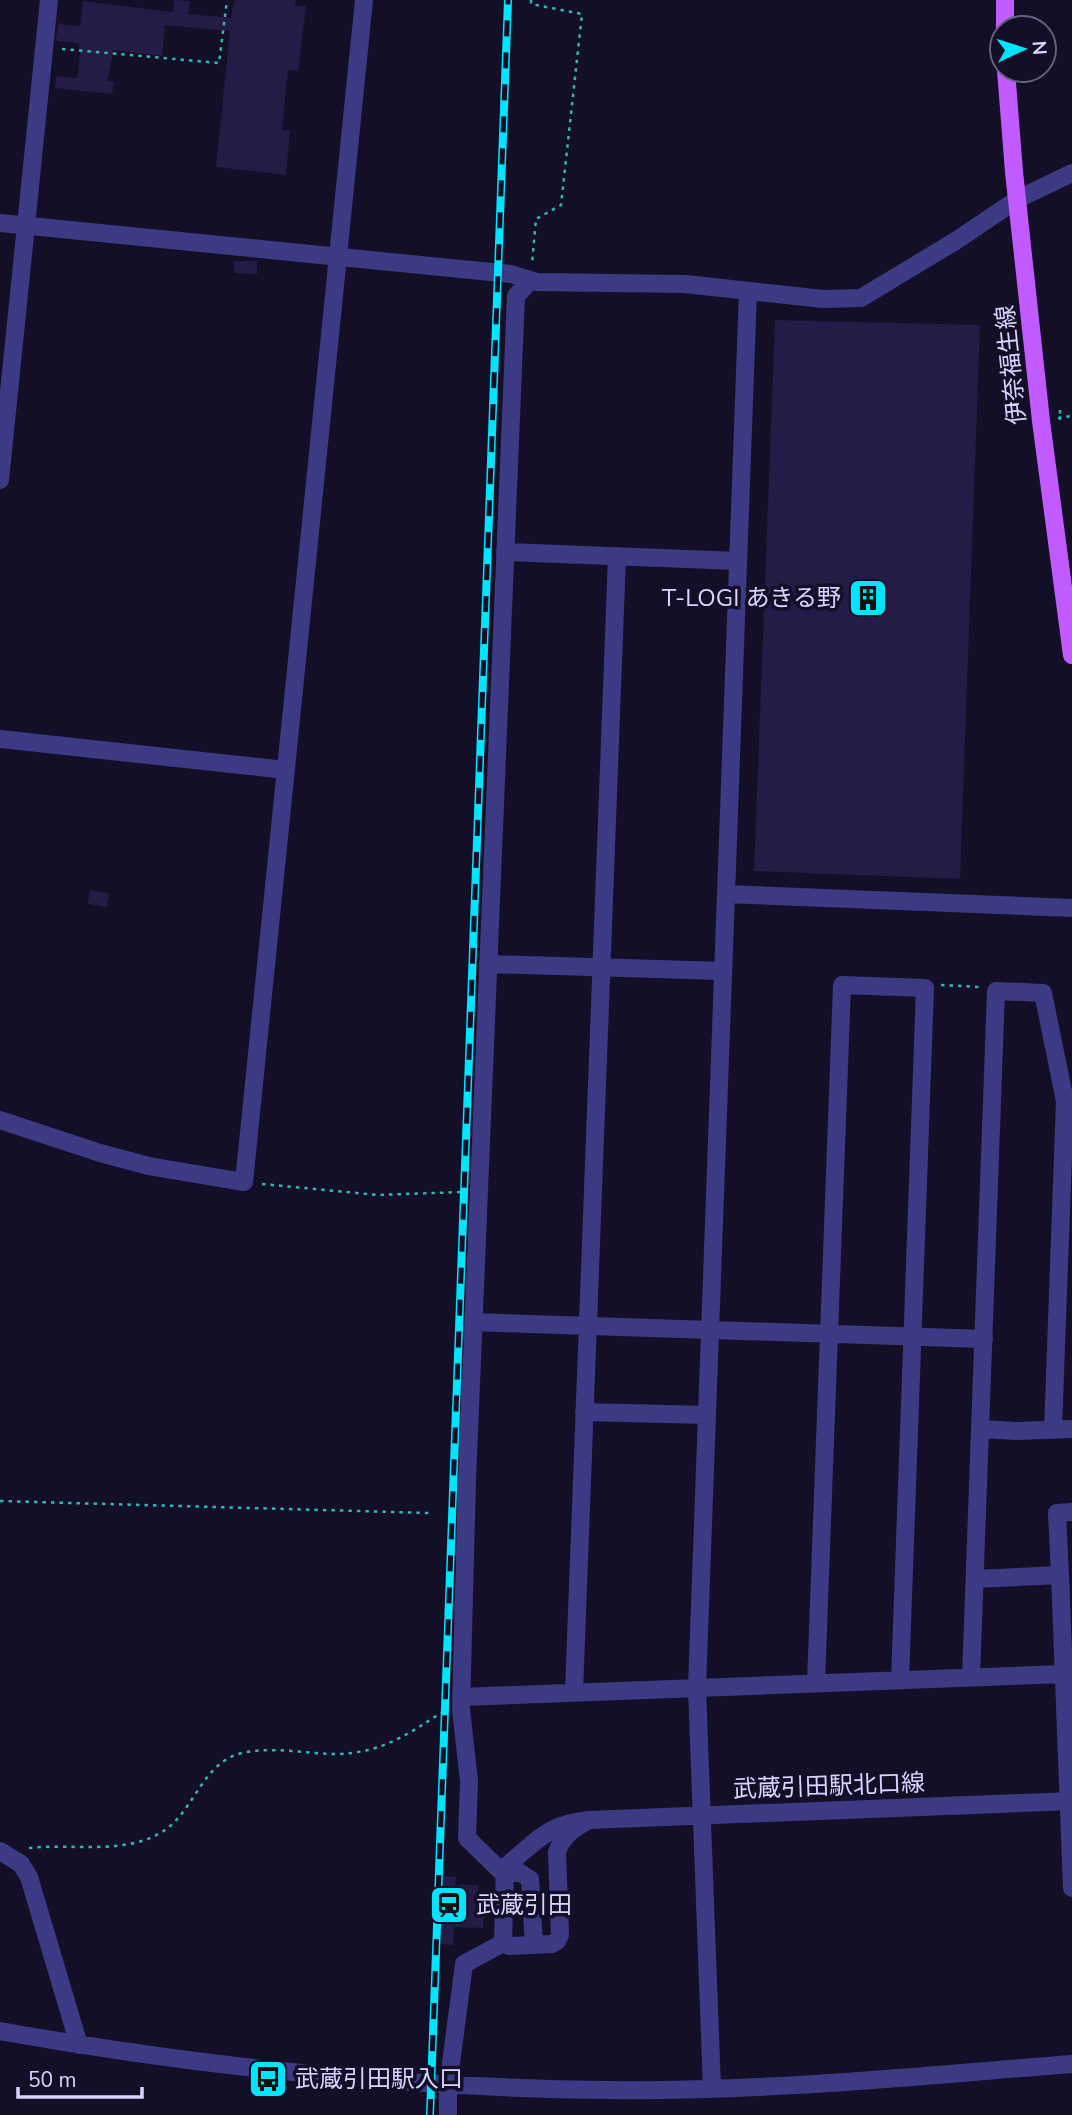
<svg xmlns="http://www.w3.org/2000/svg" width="1072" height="2115" font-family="'Nunito Sans','Noto Sans JP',sans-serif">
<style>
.building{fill:#241b47}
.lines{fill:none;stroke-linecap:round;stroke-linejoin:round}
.path{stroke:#2fb8b0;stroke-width:2.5;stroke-dasharray:3.5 5;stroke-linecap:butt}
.minor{stroke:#3d3a85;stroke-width:18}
.major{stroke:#c25bff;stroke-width:18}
.rail-casing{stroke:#00e5ff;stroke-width:8}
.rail{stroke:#130f26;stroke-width:5;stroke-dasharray:16;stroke-linecap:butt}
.labels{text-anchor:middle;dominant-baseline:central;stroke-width:7;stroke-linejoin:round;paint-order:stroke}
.street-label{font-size:24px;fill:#d9d4ff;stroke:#130f26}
.poi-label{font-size:24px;fill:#d9d4ff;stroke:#130f26;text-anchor:start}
</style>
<rect width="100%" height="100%" fill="#130f26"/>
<path class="building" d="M174 0 190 1 188 14 231 18 234 0H296L295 6H306L298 71 288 70 282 130H290L286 175 216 167 230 31 165 25 162 56 113 50 108 81 114 82 112 94 55 88 56 76 77 78 81 47H78L79 43 56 41 58 24 80 26 83 1 173 12Z
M234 261H257V274L234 273Z
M775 320 980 325 960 879 754 871Z
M90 890 109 893 107 907 88 904Z
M443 1876 456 1877 455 1885H478V1896L485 1897 483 1928 454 1927 453 1945 440 1944Z"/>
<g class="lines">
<path class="path" d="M531 0V4L582 14 561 205 536 219 532 264
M62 49 219 63 227 0
M1060 410V420
M1058 418 1072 416
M941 985 980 987
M262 1184 378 1195 461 1192
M0 1501 429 1513
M29 1848C72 1843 127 1856 165 1830 195 1809 203 1762 242 1753 273 1746 306 1754 337 1754 382 1753 408 1734 444 1711"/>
<path class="minor" d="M0 223 511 274 537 282 685 284 823 299 861 298 957 240 1018 199 1072 173
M530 281 516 296 467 1480 461 1710 469 1781 467 1838 505 1875 519 1872 530 1879 534 1945
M0 480 49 0
M505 552 738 561
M0 739 286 770
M726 894 1072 908
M488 964 723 971
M0 1120 100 1153 149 1166 244 1182 364 0
M473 1322 984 1339
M584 1412 707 1415
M980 1429 1016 1431 1072 1429
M1060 1575 1057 1513 1072 1512
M975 1579 1060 1575 1072 1888
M971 1677 996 991 1043 993 1065 1101 1053 1430
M816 1683 842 985 925 988 900 1680
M574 1692 617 556
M461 1697 1064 1674
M589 1820C573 1829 563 1835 557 1852L560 1935 557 1941 552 1944 509 1946 503 1943 505 1867C536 1842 547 1824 589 1820L1072 1801
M0 1851 21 1864 29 1877 79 2045
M0 2031C202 2067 403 2088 608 2090 763 2092 918 2076 1072 2064
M712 2089 697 1688 748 291
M448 2115V2086L464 1964 503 1943"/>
<path class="major" d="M1005 28V0
M1006 70 1014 172 1041 421 1072 655"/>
<g class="rail-casing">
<path id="rail" d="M430 2115 508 0"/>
</g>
<use href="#rail" class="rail"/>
</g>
<defs>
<g id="building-square" transform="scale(2.0125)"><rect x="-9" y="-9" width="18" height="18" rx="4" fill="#00e5ff" stroke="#130f26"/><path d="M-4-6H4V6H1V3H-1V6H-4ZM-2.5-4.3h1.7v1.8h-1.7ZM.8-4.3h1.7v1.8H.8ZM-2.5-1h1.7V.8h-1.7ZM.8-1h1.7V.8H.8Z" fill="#111"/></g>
<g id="station-square" transform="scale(2.0125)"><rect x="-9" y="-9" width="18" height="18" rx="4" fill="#00e5ff" stroke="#130f26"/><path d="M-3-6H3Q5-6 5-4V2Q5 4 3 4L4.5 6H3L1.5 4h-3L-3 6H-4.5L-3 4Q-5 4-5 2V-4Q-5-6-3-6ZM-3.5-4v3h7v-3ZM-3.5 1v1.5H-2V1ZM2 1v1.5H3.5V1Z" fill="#111"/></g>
<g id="bus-square" transform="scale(2.0125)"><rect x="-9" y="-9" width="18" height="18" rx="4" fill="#00e5ff" stroke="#130f26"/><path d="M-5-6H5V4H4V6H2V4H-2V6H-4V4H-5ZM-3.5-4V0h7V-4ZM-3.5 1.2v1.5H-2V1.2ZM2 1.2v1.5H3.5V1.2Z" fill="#111"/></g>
</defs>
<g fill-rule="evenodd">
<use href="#building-square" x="868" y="598"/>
<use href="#station-square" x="449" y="1905"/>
<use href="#bus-square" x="268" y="2079"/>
</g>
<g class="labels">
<g class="street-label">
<text transform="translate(1011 365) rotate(-96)">伊奈福生線</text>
<text transform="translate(829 1786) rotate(-2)">武蔵引田駅北口線</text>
</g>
<g class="poi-label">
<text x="841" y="598" text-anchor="end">T-LOGI あきる野</text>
<text x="476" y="1905">武蔵引田</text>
<text x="295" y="2079">武蔵引田駅入口</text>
</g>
</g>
<g transform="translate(1023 49) rotate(86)"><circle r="33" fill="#130f26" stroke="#625e7d" stroke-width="2"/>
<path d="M0-5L12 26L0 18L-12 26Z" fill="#00e5ff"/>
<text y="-10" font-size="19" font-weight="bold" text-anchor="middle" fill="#d9d4ff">N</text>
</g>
<path d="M18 2087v10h124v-10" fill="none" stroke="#d9d4ff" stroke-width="3.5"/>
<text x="28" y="2087" font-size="21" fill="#d9d4ff" stroke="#130f26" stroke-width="5" paint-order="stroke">50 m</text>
</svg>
